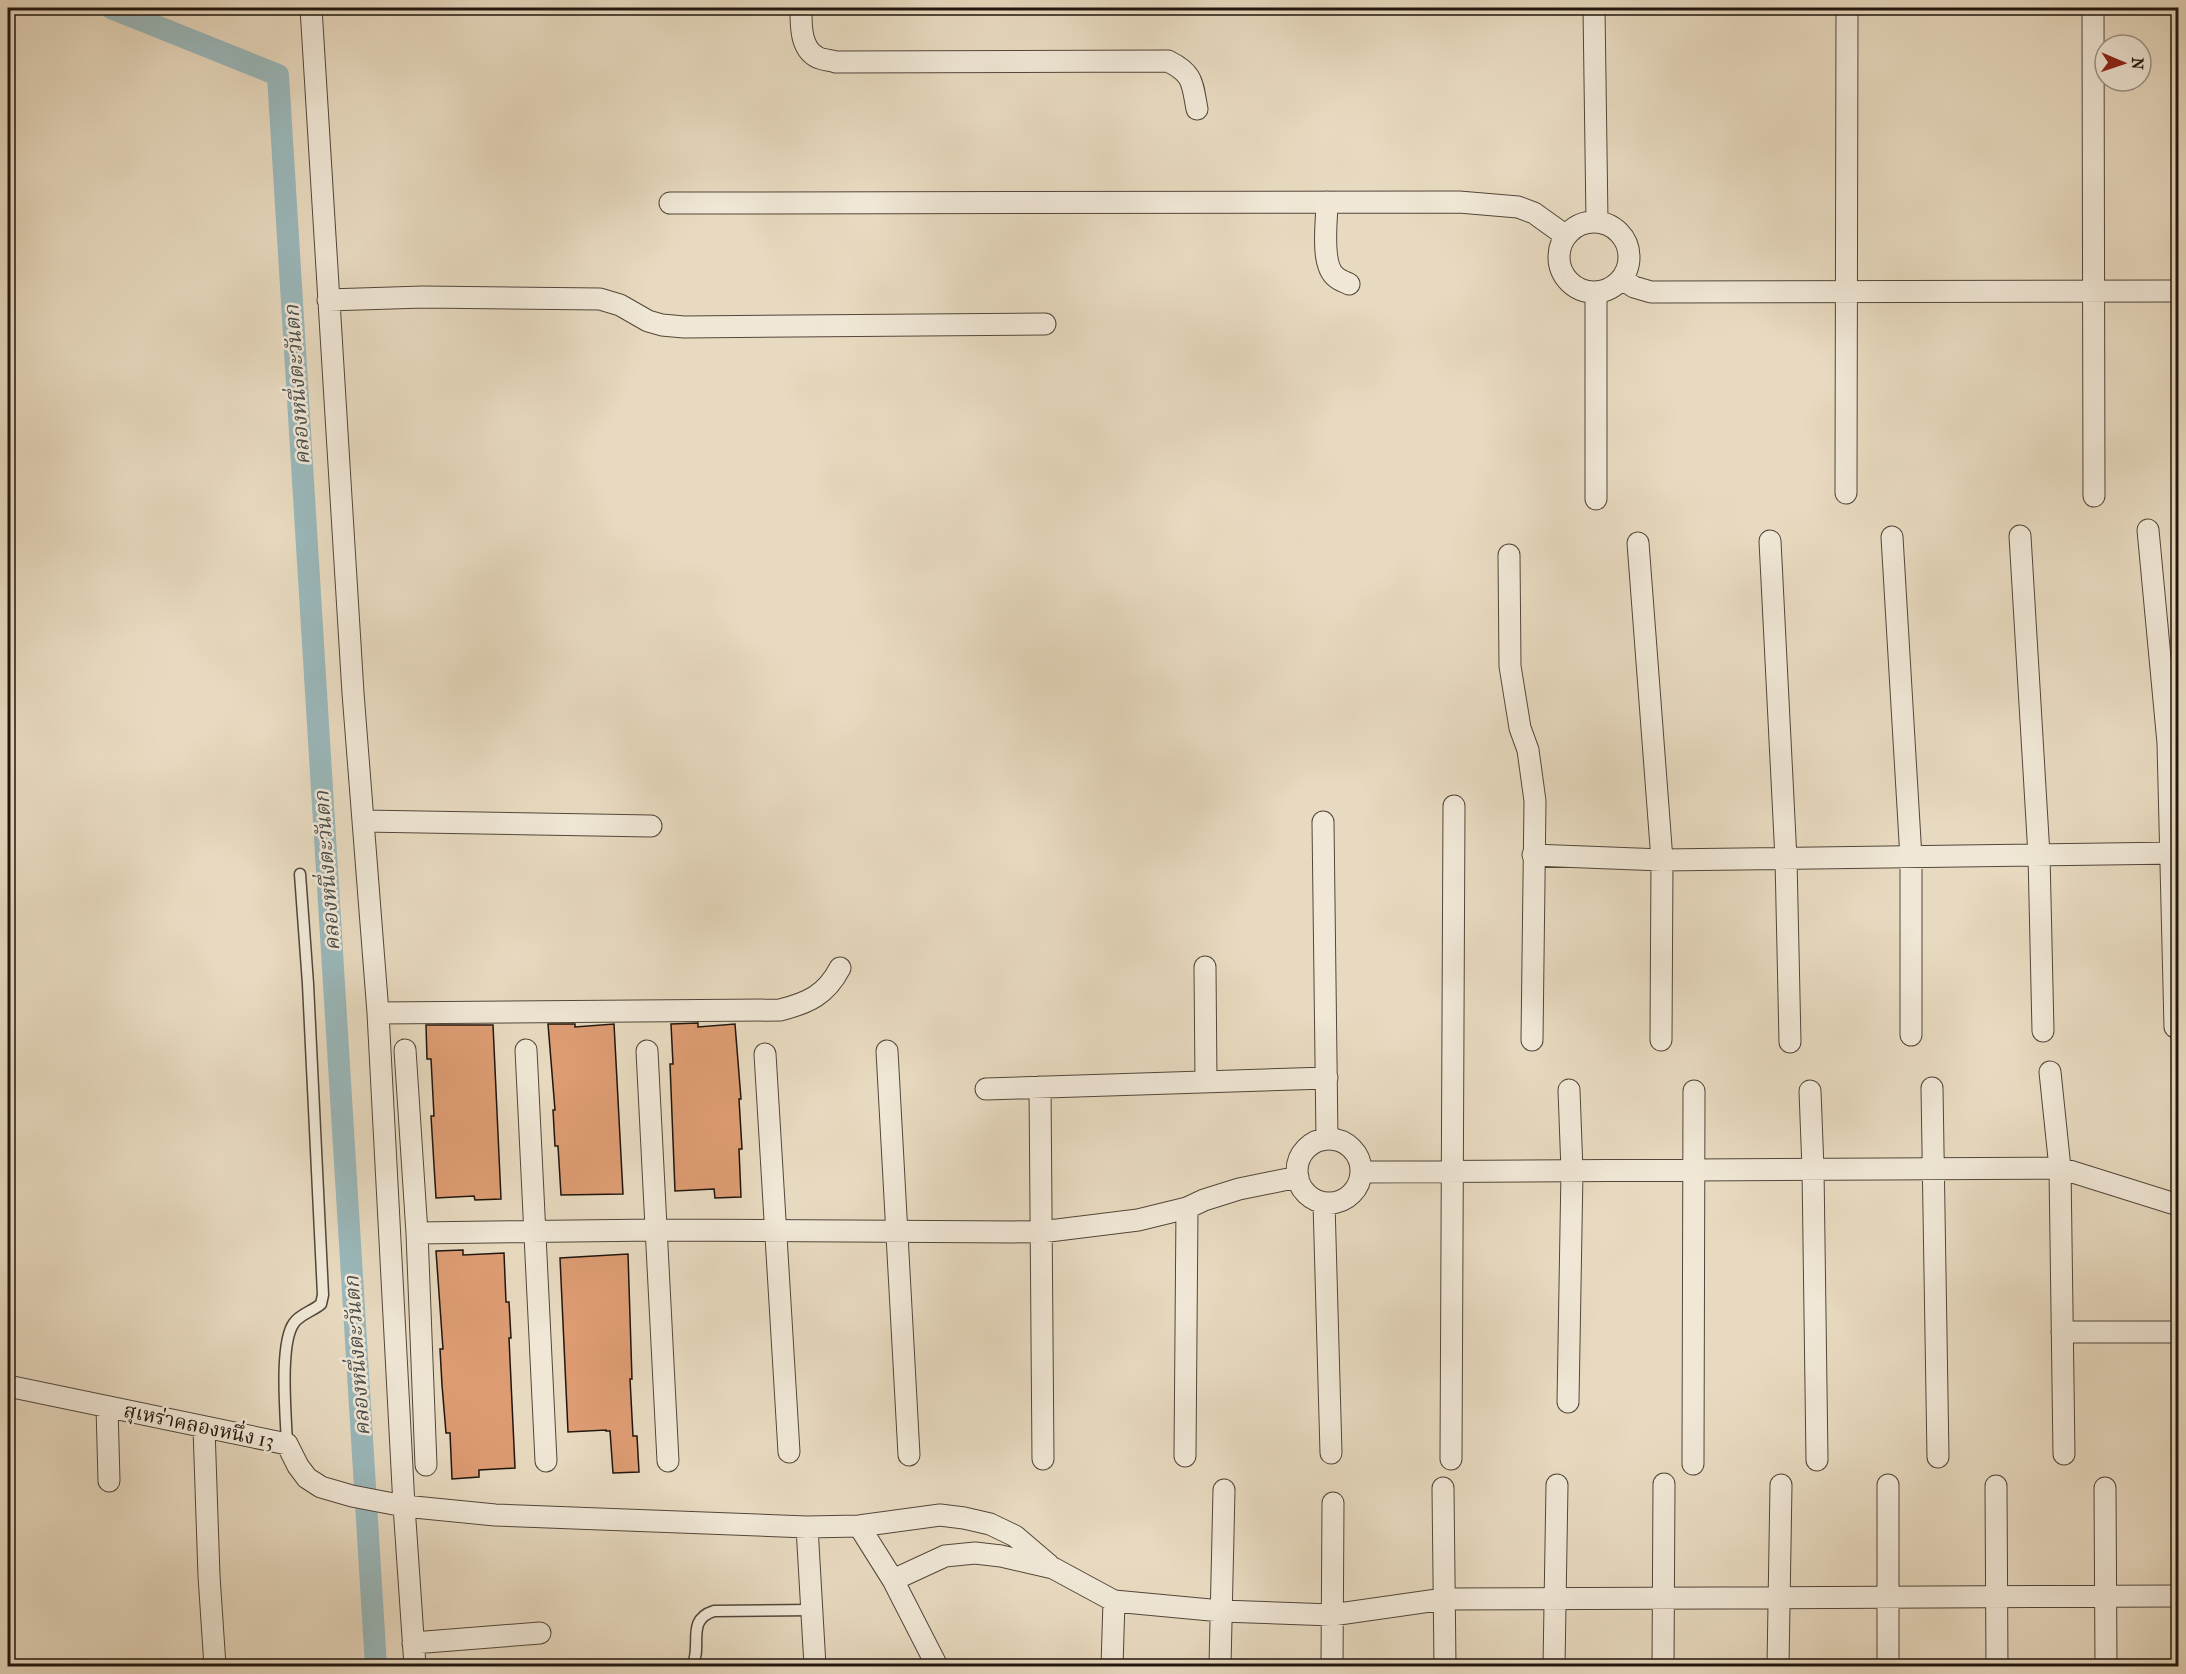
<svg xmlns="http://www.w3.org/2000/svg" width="2186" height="1674" font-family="'IM FELL French Canon','Noto Serif Thai',serif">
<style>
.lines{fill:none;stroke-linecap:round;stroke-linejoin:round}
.canal{stroke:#9ab8bb;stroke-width:22}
.building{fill:#de9c73;stroke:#20160e;stroke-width:1.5}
.service-casing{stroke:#52473a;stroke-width:13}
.minor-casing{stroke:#52473a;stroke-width:23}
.service{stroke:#f0e7d6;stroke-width:10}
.minor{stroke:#f0e7d6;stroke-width:21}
.labels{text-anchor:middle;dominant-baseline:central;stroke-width:5;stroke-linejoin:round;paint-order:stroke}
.street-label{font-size:20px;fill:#20160e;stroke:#f0e7d6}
.water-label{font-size:21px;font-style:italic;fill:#4b4f4b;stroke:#f0e7d6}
</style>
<rect width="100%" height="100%" fill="#e8dac0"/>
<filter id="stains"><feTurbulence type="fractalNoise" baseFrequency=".00333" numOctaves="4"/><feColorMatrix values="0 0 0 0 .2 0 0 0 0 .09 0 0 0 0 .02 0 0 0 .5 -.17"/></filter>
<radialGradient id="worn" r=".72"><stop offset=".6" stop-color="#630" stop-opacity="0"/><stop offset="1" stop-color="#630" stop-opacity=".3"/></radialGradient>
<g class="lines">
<path class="canal" d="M111 8 278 75 376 1666"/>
</g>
<path class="building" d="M698 1023V1027L735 1024 741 1099H739L742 1149H739L741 1197 715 1198 714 1189 675 1191 670 1064H673L671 1024Z
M548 1024H575V1027L614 1024 623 1194 561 1195 558 1146H555L553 1110H555Z
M426 1025H493L501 1199 475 1200 474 1196 436 1198 431 1116H434L431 1059H427Z
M463 1250V1255L504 1253 506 1302H509L511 1338H509L515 1468 479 1470V1477L452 1479 450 1433H446L442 1385 440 1349H443L436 1251Z
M628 1254 632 1379H630L633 1436H637L639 1472 613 1473 610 1431H606V1430L568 1432 560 1258Z"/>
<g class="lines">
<g class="service-casing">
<path id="service" d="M287 1444C286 1417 279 1343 294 1323 300 1314 313 1311 321 1304L323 1295 308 984 300 874
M692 1666C703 1646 685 1620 714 1611L813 1610"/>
</g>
<g class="minor-casing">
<path id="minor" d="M311 8 353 693 378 1013 404 1506 415 1666
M801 8C801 24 800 48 817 57 822 60 830 60 836 62L1168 61C1194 74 1192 83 1197 109
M1594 8 1597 221
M2093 8 2094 496
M1327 202C1327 221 1320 265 1336 277 1339 280 1345 282 1349 284
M670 203 1459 202 1518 207 1534 213 1566 236
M1559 257a35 35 0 1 1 70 0a35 35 0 1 1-70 0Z
M1622 279 1634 287 1651 292 2178 291
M1596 292V499
M328 300 423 297 600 299 620 305 648 321 662 325 684 327 1045 324
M1846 493 1847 8
M2148 530 2168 743 2175 1027
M2020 536 2039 855 2043 1031
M1892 537 1911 858V1035
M1770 541 1786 859 1790 1042
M1638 543 1662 860 1661 1040
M1509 555 1510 666 1520 728 1528 750 1535 801 1532 1040
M363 821 651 826
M1323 822 1327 1139
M1533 855 1662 860 2178 853
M1205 967 1206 1082
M378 1013 780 1010C808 1003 826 995 840 968
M405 1050 417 1233 426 1465
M526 1050 546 1461
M647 1051 668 1461
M887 1051 909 1455
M765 1054 789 1452
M2050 1072 2060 1168 2064 1454
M1040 1087 1043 1459
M1932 1088 1938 1457
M986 1089 1327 1078
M1810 1091 1813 1169 1817 1460
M1297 1171a32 32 0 1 1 64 0a32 32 0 1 1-64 0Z
M1361 1172 2060 1168 2178 1205
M1324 1203 1331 1453
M417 1233 657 1230 1041 1232 1138 1220 1187 1208 1204 1200 1239 1189 1298 1177
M2062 1332H2178
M8 1386 287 1444 298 1466 307 1478 321 1487 352 1496 404 1506 495 1515 807 1527 859 1526 940 1515 964 1518 990 1524 1015 1536 1049 1565
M1568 1402 1572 1171 1569 1090
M107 1407 109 1481
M204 1428 209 1576 215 1666
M1185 1456 1187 1208
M1451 1459 1454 806
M1693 1464 1694 1091
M1888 1485V1666
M1996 1486 1997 1666
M1443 1488 1445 1666
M2105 1488 2106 1666
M859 1526 893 1580 937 1666
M807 1527 815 1666
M893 1580 945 1556 975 1553 1001 1556 1053 1568 1114 1601 1221 1611 1332 1615 1444 1599 2178 1596
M413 1643 540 1633
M1112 1666 1114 1601
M1220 1666 1224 1490
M1332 1666 1333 1503
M1554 1666 1557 1485
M1663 1666 1664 1484
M1778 1666 1781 1485"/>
</g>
<use href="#service" class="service"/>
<use href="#minor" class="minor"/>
</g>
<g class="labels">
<g class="street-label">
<text transform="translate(199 1426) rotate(12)">สุเหร่าคลองหนึ่ง 13</text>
</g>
<g class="water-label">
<text transform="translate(297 385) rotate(-94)">คลองหนึ่งตะวันตก</text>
<text transform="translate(327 871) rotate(-94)">คลองหนึ่งตะวันตก</text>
<text transform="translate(357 1356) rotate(-94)">คลองหนึ่งตะวันตก</text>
</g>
</g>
<rect width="2186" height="1674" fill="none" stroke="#e8dac0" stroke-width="30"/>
<rect x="9" y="9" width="2168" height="1656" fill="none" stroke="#20160e" stroke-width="3"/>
<rect x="15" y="15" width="2156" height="1644" fill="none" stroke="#20160e" stroke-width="1.5"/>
<g transform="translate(2123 63) rotate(92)"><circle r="28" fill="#f0e7d6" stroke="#9d9386" stroke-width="1.5"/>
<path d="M0-4.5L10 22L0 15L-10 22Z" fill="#8f2418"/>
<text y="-9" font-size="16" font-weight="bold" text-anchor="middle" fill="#20160e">N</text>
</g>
<rect width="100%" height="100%" filter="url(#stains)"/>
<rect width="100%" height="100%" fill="url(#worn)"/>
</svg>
